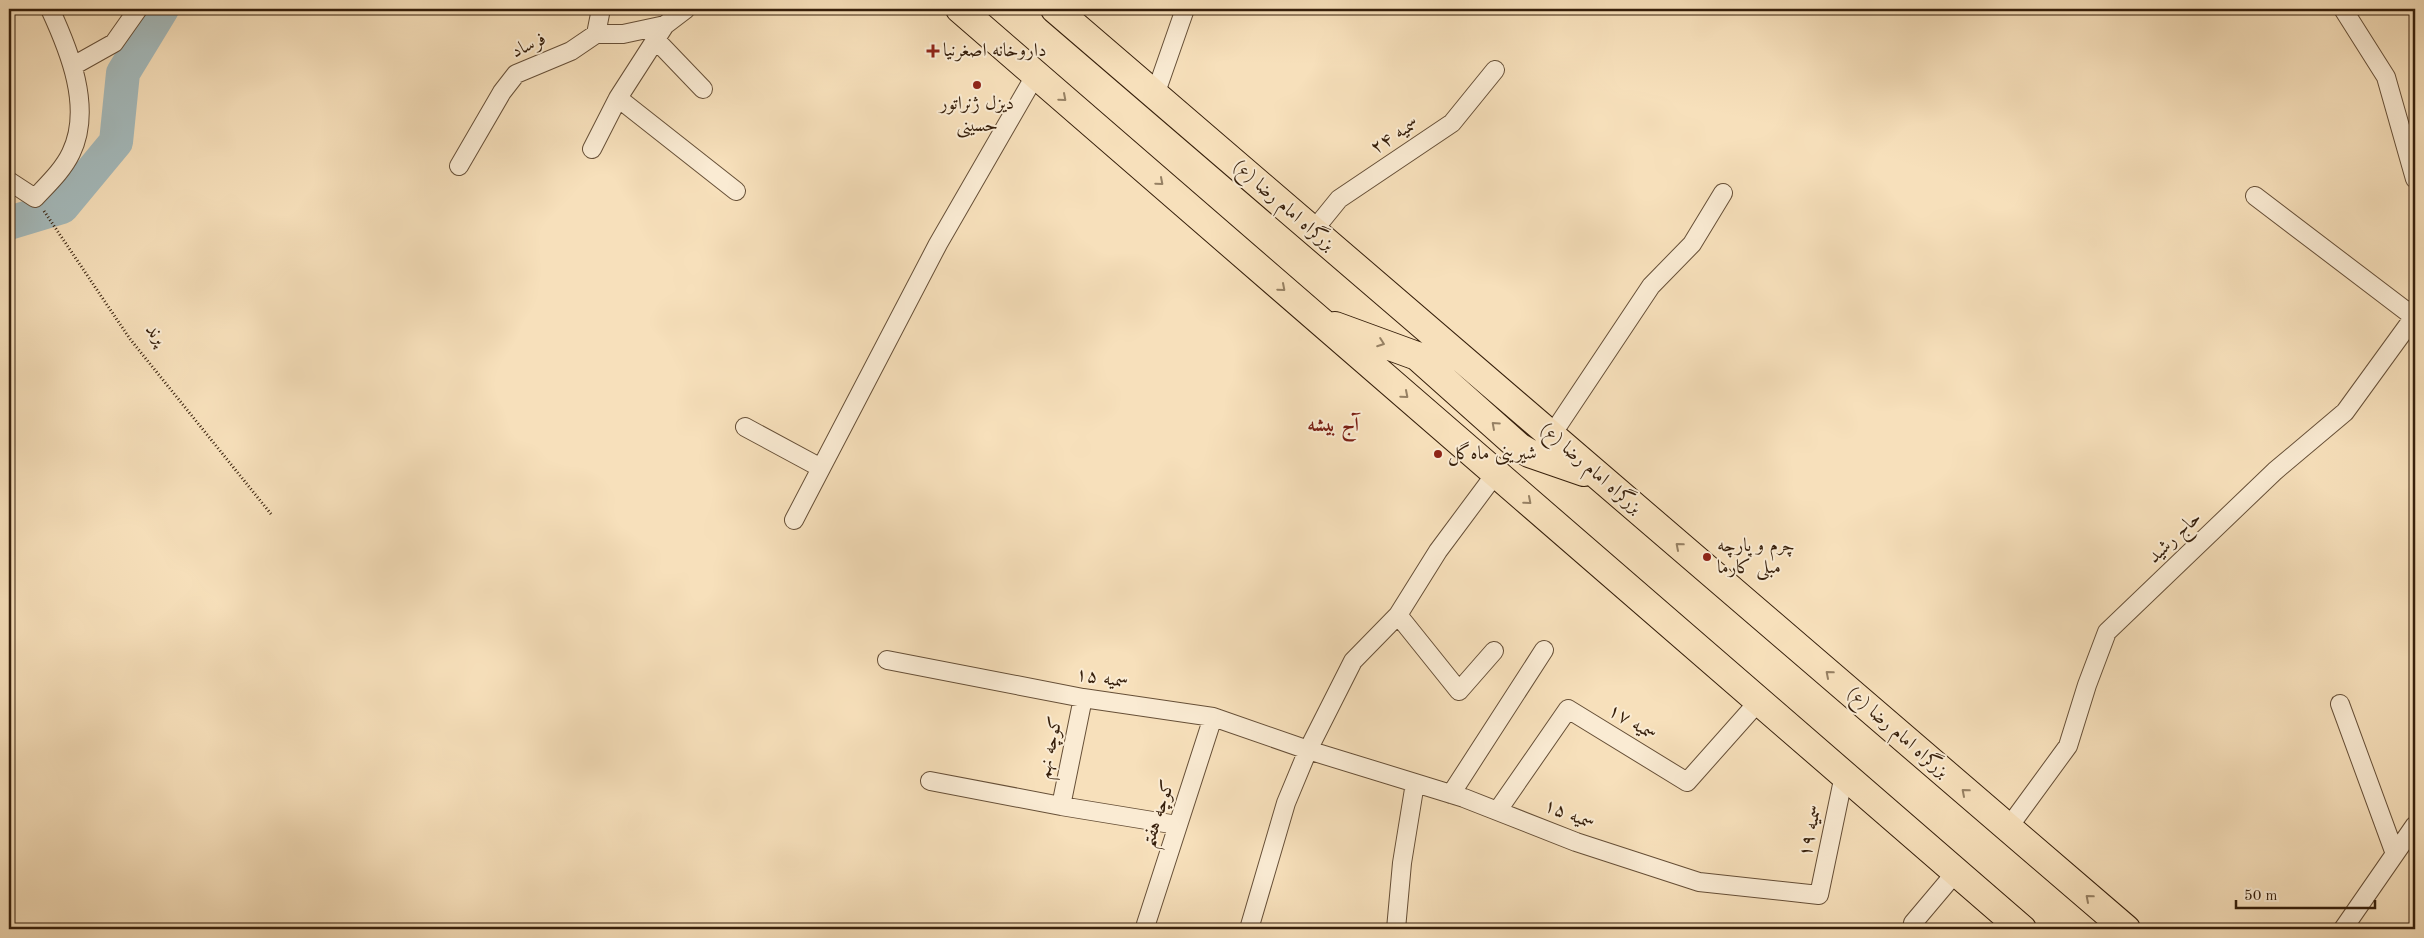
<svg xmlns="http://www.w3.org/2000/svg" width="2424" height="938" font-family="'Old Standard TT',Amiri,serif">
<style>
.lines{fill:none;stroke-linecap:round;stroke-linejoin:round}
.river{stroke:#a4babc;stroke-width:34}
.minor-casing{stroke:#664f37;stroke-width:20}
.trunk-casing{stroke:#361f0b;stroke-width:30}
.path{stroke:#361f0b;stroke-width:3;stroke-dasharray:1 2.5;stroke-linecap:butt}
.minor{stroke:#faebd3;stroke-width:18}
.trunk{stroke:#f7e0bb;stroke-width:28}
.oneway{stroke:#968063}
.poi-dot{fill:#8f2418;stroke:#faebd3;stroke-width:2}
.labels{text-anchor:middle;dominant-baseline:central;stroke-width:4;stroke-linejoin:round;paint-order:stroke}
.street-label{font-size:19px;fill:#361f0b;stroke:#faebd3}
.poi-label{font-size:19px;fill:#361f0b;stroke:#faebd3;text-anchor:start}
.neighbourhood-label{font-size:20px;font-weight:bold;fill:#7a1f14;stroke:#faebd3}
</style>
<rect width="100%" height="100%" fill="#f7e0bb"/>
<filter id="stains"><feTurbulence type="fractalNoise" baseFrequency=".004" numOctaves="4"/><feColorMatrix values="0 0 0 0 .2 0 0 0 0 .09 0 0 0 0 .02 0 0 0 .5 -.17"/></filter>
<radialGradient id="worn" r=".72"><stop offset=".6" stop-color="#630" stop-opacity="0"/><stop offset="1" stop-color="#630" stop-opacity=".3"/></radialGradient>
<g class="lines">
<path class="river" d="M9 223 62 207 116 142 123 73 162 9"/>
<g class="minor-casing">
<path id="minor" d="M2343 9 2386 77 2415 179
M596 34 601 9
M656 40 703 89
M73 66 114 43 138 9
M1155 95 1185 9
M618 98 736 191
M592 149 618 98 665 25
M459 166 502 92 516 74 571 51 596 34H623L665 25 686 9
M9 181 35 198C48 184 63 170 71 153 93 108 69 50 50 9
M2255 196 2414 317
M1313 231 1339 199 1452 123 1495 70
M745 427 821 468
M1551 436 1651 286 1692 244 1723 193
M794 520 938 244 1036 74
M1398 615 1459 691 1494 651
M887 660 1083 698 1213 717 1308 750 1464 798 1576 842 1699 882 1819 895 1844 775
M2340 704 2395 854
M930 781 1061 806 1177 825
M1451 794 1544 650
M1061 806 1083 698
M1498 810 1568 709 1687 782 1759 701
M2008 828 2068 746 2087 685 2107 632 2275 471 2345 412 2414 317 2415 308
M1146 924 1213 717
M1249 929 1286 803 1308 750 1353 661 1398 615 1438 551 1496 473
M1396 929 1402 863 1415 783
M1912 929 1913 923 1956 872
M2343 929 2415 825"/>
</g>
<g class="trunk-casing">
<path id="trunk" d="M960 9 2022 929
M1055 9 2126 929
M1335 326 1417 356 1519 447 1529 453 1584 472"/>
</g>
<path class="path" d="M44 211 130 339 271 514"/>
<use href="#minor" class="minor"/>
<use href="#trunk" class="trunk"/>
</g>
<defs><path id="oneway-chevron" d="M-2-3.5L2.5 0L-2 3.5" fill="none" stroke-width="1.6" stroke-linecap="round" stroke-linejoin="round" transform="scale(1.25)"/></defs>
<g class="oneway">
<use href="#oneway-chevron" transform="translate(1063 98) rotate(41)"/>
<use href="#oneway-chevron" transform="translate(1160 182) rotate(41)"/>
<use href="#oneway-chevron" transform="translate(1282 288) rotate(41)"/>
<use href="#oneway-chevron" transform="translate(1381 343) rotate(20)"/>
<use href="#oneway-chevron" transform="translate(1405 395) rotate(41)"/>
<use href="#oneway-chevron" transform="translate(1495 425) rotate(-138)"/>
<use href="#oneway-chevron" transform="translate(1528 501) rotate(41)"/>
<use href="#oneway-chevron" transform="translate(1679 546) rotate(-139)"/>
<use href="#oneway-chevron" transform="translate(1829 674) rotate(-139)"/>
<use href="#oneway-chevron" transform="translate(1965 792) rotate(-139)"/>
<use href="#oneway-chevron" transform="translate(2089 898) rotate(-139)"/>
</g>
<g class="poi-dot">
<path d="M930.5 43.5h5v5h5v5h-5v5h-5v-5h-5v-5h5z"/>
<circle cx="977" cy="85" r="5"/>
<circle cx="1438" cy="454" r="5"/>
<circle cx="1707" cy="557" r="5"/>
</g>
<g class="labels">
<g class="street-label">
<text transform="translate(529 46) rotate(-25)">فرساد</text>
<text transform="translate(1395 136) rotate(-33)">سمیه ۲۴</text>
<text transform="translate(1283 206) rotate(41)">بزرگراه امام رضا (ع)</text>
<text transform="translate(155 335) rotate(52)">پرند</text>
<text transform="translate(1590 469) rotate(41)">بزرگراه امام رضا (ع)</text>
<text transform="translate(2175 538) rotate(-44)">حاج رشید</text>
<text transform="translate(1102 679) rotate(9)">سمیه ۱۵</text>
<text transform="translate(1632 723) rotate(31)">سمیه ۱۷</text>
<text transform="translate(1897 733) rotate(41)">بزرگراه امام رضا (ع)</text>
<text transform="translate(1051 748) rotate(-78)">کوچه نهم</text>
<text transform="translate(1159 814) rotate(-72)">کوچه هفتم</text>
<text transform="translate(1569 815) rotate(22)">سمیه ۱۵</text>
<text transform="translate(1811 831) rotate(-78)">سمیه ۱۹</text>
</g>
<g class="poi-label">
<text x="943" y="51">داروخانه اصغرنیا</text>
<text x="977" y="104" text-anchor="middle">دیزل ژنراتور<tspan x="977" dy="22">حسینی</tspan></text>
<text x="1448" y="454">شیرینی ماه‌گل</text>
<text x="1717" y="546">چرم و پارچه<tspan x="1717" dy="22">مبلی کارما</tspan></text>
</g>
<g class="neighbourhood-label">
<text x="1333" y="426">آج بیشه</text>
</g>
</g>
<rect width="2424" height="938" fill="none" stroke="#f7e0bb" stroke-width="30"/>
<rect x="10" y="10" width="2404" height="918" fill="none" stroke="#361f0b" stroke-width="2.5"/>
<rect x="15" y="15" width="2394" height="908" fill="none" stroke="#361f0b"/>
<path d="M2236 900v8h139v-8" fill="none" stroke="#361f0b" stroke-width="2.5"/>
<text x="2244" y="900" font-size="15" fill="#361f0b" stroke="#faebd3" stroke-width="4" paint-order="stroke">50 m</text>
<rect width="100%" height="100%" filter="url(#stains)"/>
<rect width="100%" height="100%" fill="url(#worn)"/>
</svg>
